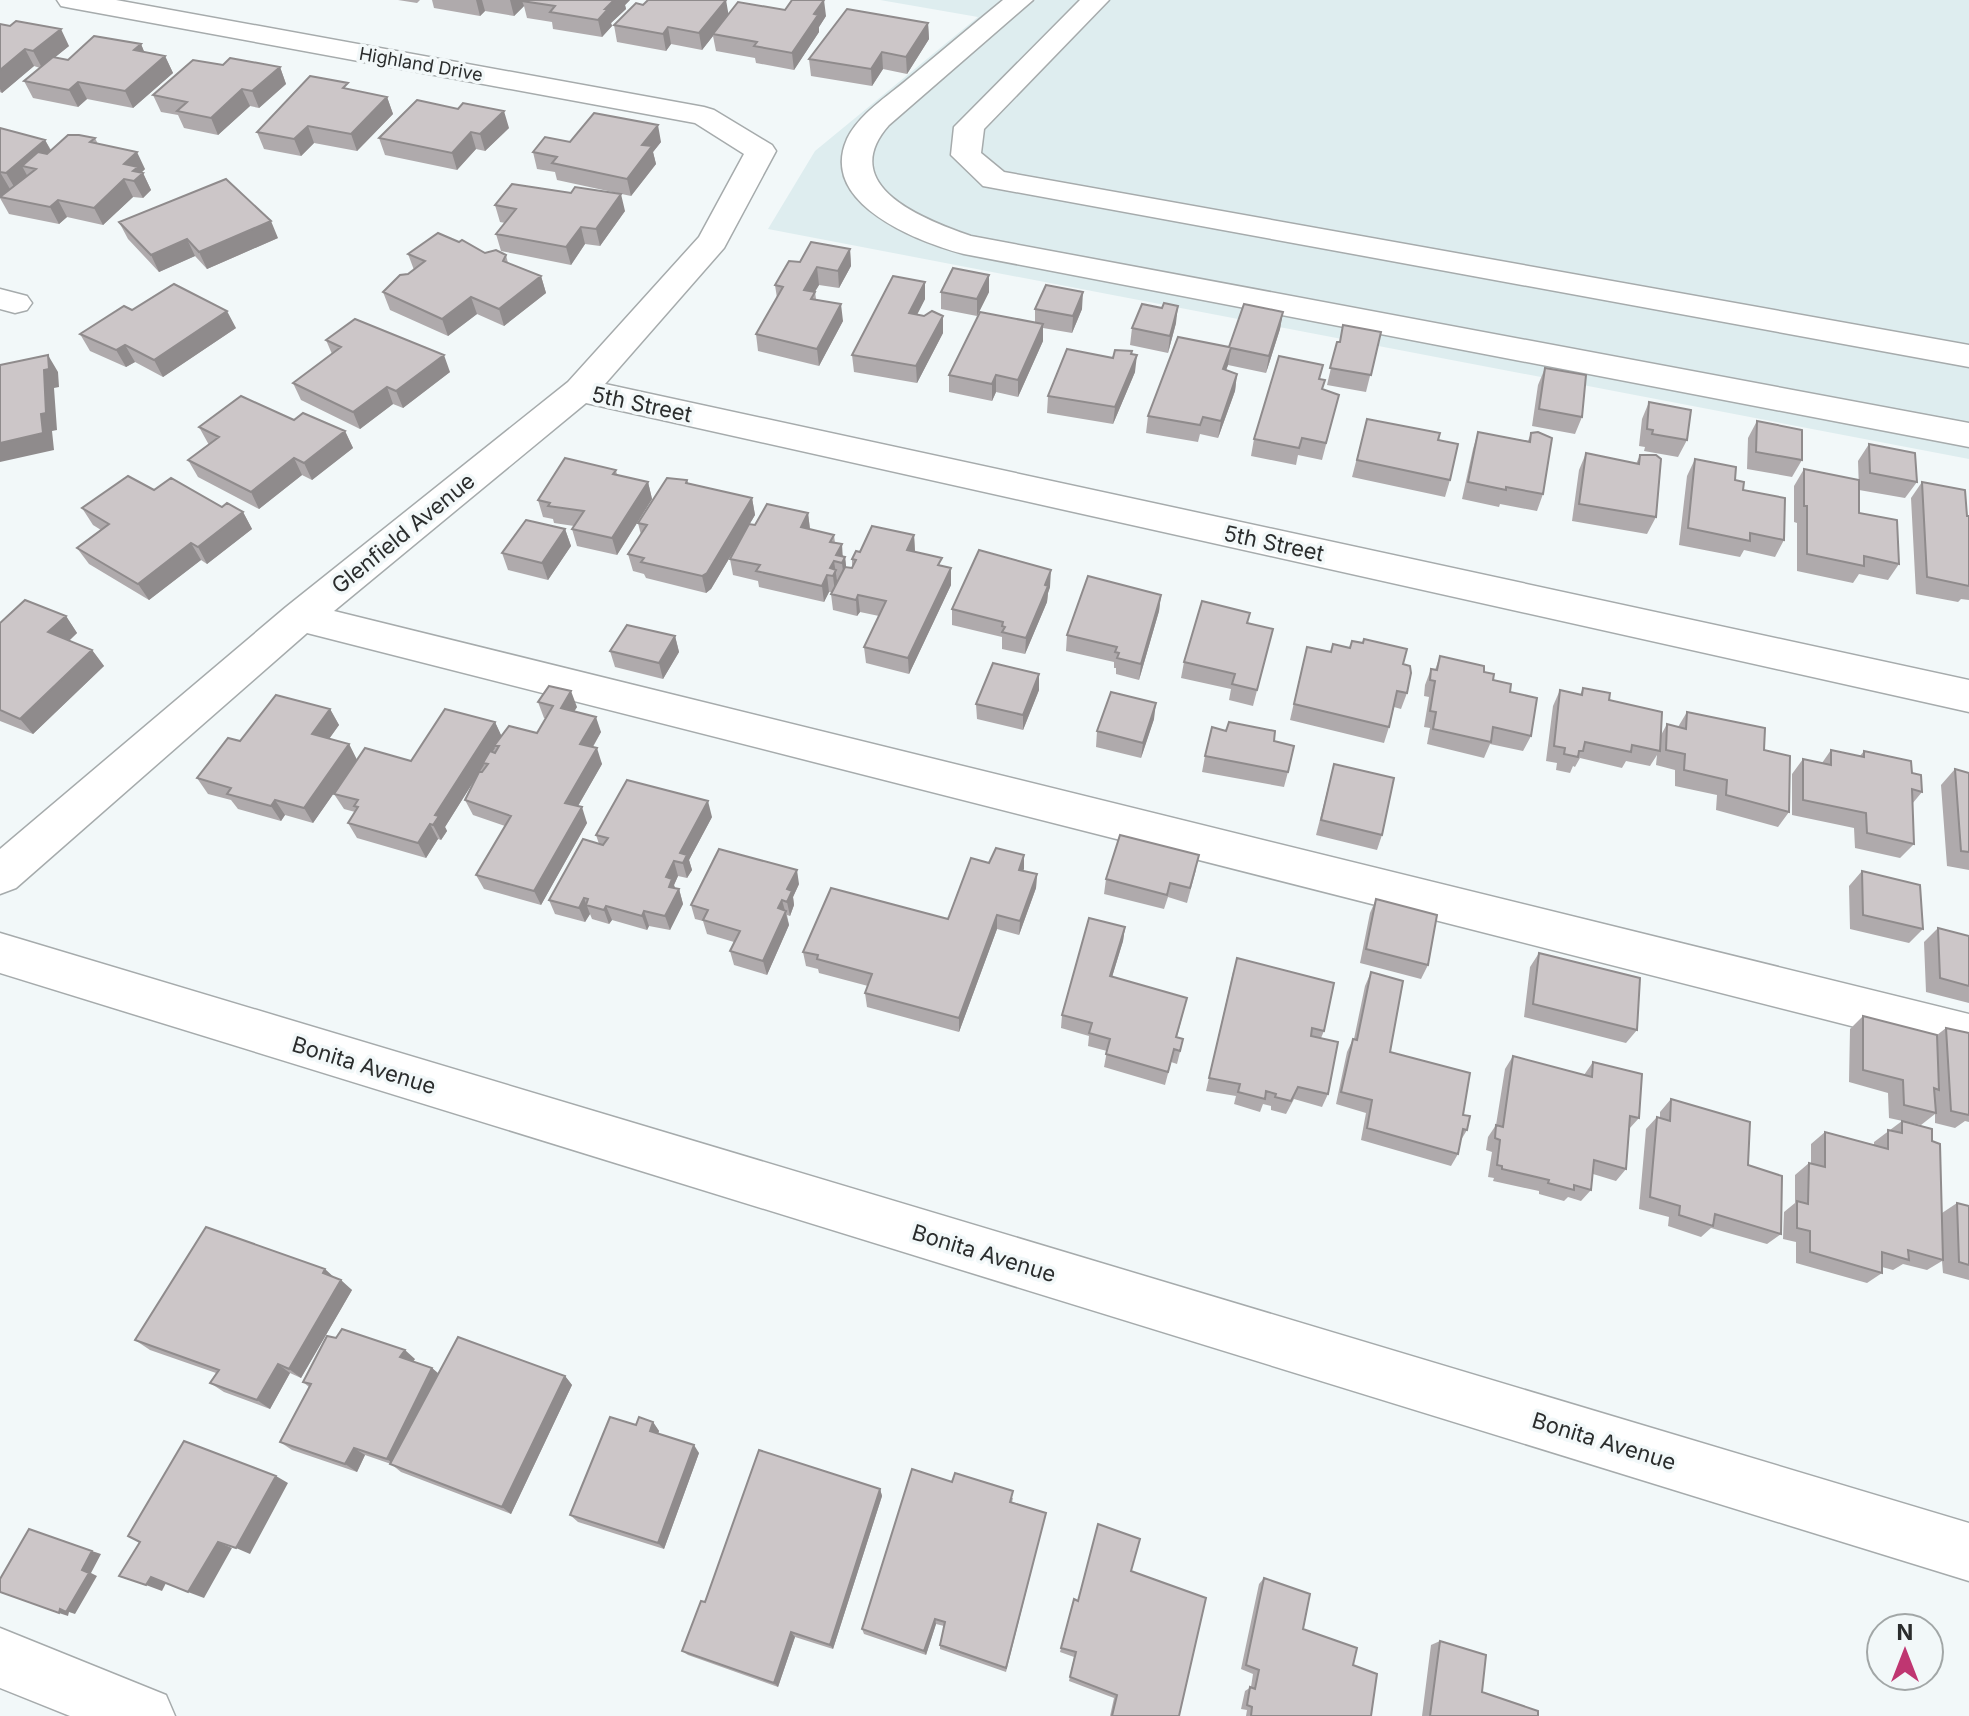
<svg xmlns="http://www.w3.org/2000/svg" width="1969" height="1716" font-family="Inter,sans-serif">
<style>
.built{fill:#deedef}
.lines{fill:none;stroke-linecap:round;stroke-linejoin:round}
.minor-casing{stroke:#a6abac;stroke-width:3}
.major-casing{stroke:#a6abac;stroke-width:3}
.minor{fill:#fff;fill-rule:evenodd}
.major{fill:#fff;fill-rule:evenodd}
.wall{fill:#afaaac}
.shaded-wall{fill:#8f8b8c}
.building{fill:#ccc6c8;stroke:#8f8b8c;stroke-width:2}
.labels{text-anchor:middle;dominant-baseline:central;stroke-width:7;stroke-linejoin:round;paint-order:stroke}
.far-street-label{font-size:18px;fill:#2b2d2d;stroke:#f2f8f9}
.street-label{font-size:22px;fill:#2b2d2d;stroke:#f2f8f9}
</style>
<rect width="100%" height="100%" fill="#f2f8f9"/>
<path class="built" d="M880 0H1969V459L768 229 815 151 978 17Z"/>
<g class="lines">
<g class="minor-casing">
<path id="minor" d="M57 0H116L704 107 714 110 772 145 776 151 724 248 605 384 1969 680V712L586 403 334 611 1969 1014V1056L307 633 16 888 0 894V849L286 607 568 382 699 237 744 154 695 123 71 8 61 6Z
M1003 0H1033L889 125C835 186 925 220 971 236L1969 423V447L964 254C919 242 818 204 847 139 859 114 888 96 908 79 940 53 971 26 1003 0Z
M1080 0H1109L984 129 981 153 1004 172 1969 345V367L983 186 951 155 954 127Z
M0 289 27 296 32 303 27 310 15 313 0 309Z
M0 1628 166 1695 175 1716H70L0 1688Z"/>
</g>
<g class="major-casing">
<path id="major" d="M0 933 1969 1523V1581L0 973Z"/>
</g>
<use href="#minor" class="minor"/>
<use href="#major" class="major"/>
</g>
<path class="wall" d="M398 0H420L417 3Z
M432 0H630L625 5 626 9 611 23 612 26 602 37 553 29 552 22 527 18 524 6 514 16 485 11 480 16 434 8Z
M728 15 826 16 819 27V32L794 70 756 63 755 58 716 51 713 36 702 50 671 44 666 51 617 42 614 25Z
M928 23 929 39 907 74 883 69 872 86 811 76 809 59Z
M0 24 69 46 55 57 68 60 141 44 144 52 165 56 173 73 133 108 87 99 78 107 33 98 24 81 40 68 34 66 2 93 0 92Z
M223 65 280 67 286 84 259 108 250 106 218 135 184 128 178 115 161 112 153 95Z
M350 90 387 97 393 114 357 151 314 143 301 156 264 149 257 132Z
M0 128 45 140 51 150 95 138 98 144 145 169 141 173H143L151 190 143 198 133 197 103 225 67 217 59 224 9 214 0 198Z
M509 128 485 151 476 149 457 170 385 155 379 138Z
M570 142H661L653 152 656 164 631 196 557 180 555 172 537 169 533 152Z
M495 205 625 211 600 246 585 244 571 265 501 251 496 234 505 223 500 222Z
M119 222 278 238 207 269 195 256 159 272 128 239Z
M850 249 851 266 839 288 819 285 815 291 816 299 843 321 819 366 758 351 756 334 777 298 775 285 800 262Z
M485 253 506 255 508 263 541 276 546 293 504 326 477 314 448 336 390 310 383 292 414 270 408 254Z
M925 282V299L917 315 943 316V333L917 383 854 372 852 355Z
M941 292H989L977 316 941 309Z
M1035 309H1082L1072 333 1043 328V341L1018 397 996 392 992 401 949 392V375L1035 322Z
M132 310 236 328 163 377 135 362 126 367 90 351 80 334Z
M1283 312 1280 329 1266 373 1228 365 1226 370 1237 374 1235 391 1218 438 1200 434 1198 442 1146 433 1148 416 1229 347Z
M1176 323 1168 353 1130 345 1132 328Z
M1381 332 1366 392 1327 385 1337 342H1340Z
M326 340 450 372 403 408 393 404 360 429 301 400 293 383 332 354Z
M1132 354 1135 372 1113 424 1047 413 1048 396 1113 358Z
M1545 368 1582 417 1575 434 1532 426 1538 385Z
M1320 379 1322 389 1339 395 1322 460 1298 455 1296 465 1251 456 1254 439Z
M1649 402 1687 440 1678 457 1644 451 1645 447 1639 446 1642 419Z
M1367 419 1438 440 1450 480 1445 497 1352 477Z
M1757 421 1802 460 1792 477 1747 469 1748 438Z
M199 427 345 431 353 448 312 480 302 475 259 509 198 477 188 460 209 445Z
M1478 432 1528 441 1531 433 1543 494 1537 511 1500 504 1499 507 1462 499 1473 449Z
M1869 444 1917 482 1905 498 1859 490 1858 461Z
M1586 453 1636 464 1640 455 1656 517 1647 534 1572 521 1579 470Z
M1695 459 1735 480 1784 540 1775 557 1744 550 1740 557 1679 545 1687 476Z
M1804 469 1859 513 1899 564 1888 580 1859 574 1853 583 1797 571V523L1794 522V486Z
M616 470 617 475 648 482 652 499 617 555 577 546 572 529 574 526 554 523 553 519 543 517 538 500Z
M687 480 688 483 752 498 755 515 711 589 706 593 646 578 644 574 633 571 628 554 641 535 638 523Z
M1922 482 1967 516H1969V600L1961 599 1958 602 1916 594 1911 498Z
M154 490 243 512 252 529 207 564 201 560 149 600 89 564 77 548 101 530 93 525 82 508Z
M808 513 810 529 834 535 835 543 843 556 845 557 846 567 852 568V559L860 552 914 535 915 552 942 566 951 568V585L909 674 866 663 864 647 879 616 860 612 857 616 833 610 831 594 832 592H829L824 602 759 587 758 581 733 575 730 559 755 525Z
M565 529 571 546 548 580 508 570 502 553Z
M1050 587 1048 593 1047 602 1025 654 1002 649V637L952 625V609Z
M1161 595 1159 611 1139 680 1116 674V668H1114V662L1066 651 1067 635Z
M66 616 77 633 69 641 92 650 104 666 33 734 0 721V623Z
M1248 624 1273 629 1253 706 1229 700 1231 689 1181 678 1184 662Z
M675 636 679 652 663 679 615 667 610 651Z
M1331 652 1403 664 1407 693 1401 709 1394 707 1389 727 1384 743 1290 720 1303 663Z
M1440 656 1484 672 1493 680 1510 692 1531 736 1523 751 1490 744 1484 758 1427 744 1430 728 1424 727 1429 697 1424 696 1425 685 1431 669 1435 670Z
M1039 674V690L1023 730 977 719 976 704Z
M1583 688 1609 700 1661 735 1667 724 1678 727 1687 712 1764 750 1789 812 1778 827 1716 810 1717 795 1675 786V770L1656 765 1657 755 1650 766 1626 761 1622 768 1580 758 1575 767 1573 766 1570 773 1556 770 1557 763 1546 761 1553 706 1560 690 1580 695Z
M538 702 577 707 574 711 601 732 593 747 602 764 578 806 587 823 541 905 484 889 476 875 505 826 473 815 465 800 475 779 445 827 447 831 441 840 438 839 426 858 357 838 348 823 355 812 344 809 334 794 411 761 495 722 501 736 537 733 546 718H544Z
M330 709 339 725 329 739 349 744 357 760 313 823 285 815 281 821 238 809 231 800 208 794 197 778 240 741Z
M1154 719 1141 758 1096 747 1097 731Z
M1226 731 1274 741 1288 772 1284 787 1202 772 1205 756Z
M1831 750 1860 756 1864 751 1912 773 1922 792 1912 804 1914 844 1900 858 1855 848 1854 828 1792 815V774L1803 759 1822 763Z
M1334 764 1382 835 1377 850 1316 835Z
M1955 769 1969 773V870L1947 866 1941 785Z
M712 817 689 860 692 870 687 878 678 876 674 885 675 888 679 889 683 904 670 930 649 926 647 930 612 920 609 924 592 919 590 914 585 922 555 914 549 900 599 844 596 835Z
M1196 870 1187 903 1168 897 1164 909 1104 894 1106 879Z
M1023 871 1037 874 1036 888 1019 935 997 929 959 1032 867 1007 865 993 868 986 819 973 818 969 806 966 803 952 948 919Z
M1862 871 1923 929 1909 943 1850 929 1849 886Z
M799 884 793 897 794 905 790 916 787 915 789 925 767 975 734 965 730 951 734 942 707 934 703 921 695 919 691 905Z
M1376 899 1428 965 1421 979 1360 963 1370 913Z
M1125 927 1123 941 1112 977 1187 998 1177 1037 1180 1052 1177 1064 1171 1062 1165 1085 1104 1067 1107 1051 1088 1046 1089 1036 1061 1028 1062 1015Z
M1938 928 1969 936V1003L1926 992 1924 942Z
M1539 953 1637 1030 1626 1043 1524 1017 1530 967Z
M1233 972 1324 1031 1321 1038 1328 1094 1322 1107 1294 1099 1286 1114 1271 1110V1106L1263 1104 1260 1112 1234 1104 1236 1096 1206 1091Z
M1371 972 1390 1052 1463 1115 1467 1130 1461 1140 1458 1154 1451 1166 1361 1140 1366 1113 1336 1104 1347 1052 1353 1039H1354L1365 986Z
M1863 1016 1937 1035 1946 1028 1969 1033V1122L1965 1121 1955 1128 1935 1123V1114L1921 1125 1889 1118 1888 1093 1849 1082 1850 1029Z
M1513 1056 1584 1075 1593 1062 1639 1118 1629 1129 1626 1169 1616 1181 1593 1174 1591 1190 1581 1201 1568 1197 1564 1201 1539 1194V1191L1493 1181 1494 1178 1488 1177 1492 1152 1486 1150 1488 1137 1496 1125 1505 1069Z
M1671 1099 1748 1165 1781 1234 1767 1244 1711 1228 1701 1237 1668 1226 1669 1217 1639 1209 1646 1129 1657 1117 1660 1118V1112Z
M1902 1121 1932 1141 1942 1213 1957 1203 1969 1206V1280L1943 1273 1942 1261 1927 1270 1903 1264 1893 1270 1882 1267V1273L1867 1283 1796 1263V1242L1783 1239 1784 1212 1795 1203V1175L1809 1163 1811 1164V1144L1825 1132 1874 1145V1142Z
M334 1277 352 1290 301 1378 290 1373 270 1409 224 1392 210 1383 216 1373 150 1350 135 1340Z
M415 1359 413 1361 432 1368 438 1373 565 1376 572 1385 511 1514 401 1472 391 1464 365 1455 357 1472 292 1450 280 1442 309 1387 303 1382Z
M653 1422 659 1431 658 1434 699 1453 664 1549 578 1522 570 1515 636 1425Z
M952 1482 1013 1498 1012 1502 1046 1513 1006 1672 940 1649V1645L944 1626 936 1624 926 1655 864 1634 862 1629Z
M880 1489 882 1496 833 1649 795 1637 778 1687 688 1655 682 1651 705 1602Z
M1131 1571 1179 1716H1110L1114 1698 1069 1681 1074 1657 1060 1652 1074 1599 1077 1601Z
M1264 1578 1303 1629 1353 1665 1371 1716H1246L1247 1710 1241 1709 1245 1691 1251 1687 1253 1674 1241 1669 1259 1584Z
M1440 1641 1482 1692 1538 1716H1422L1431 1645Z"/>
<path class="shaded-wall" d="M476 0H482L485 11 480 16Z
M510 0H529L522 1 524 6 514 16Z
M614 0H630L625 5 626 9 611 23 612 26 602 37 598 20 605 9Z
M726 0 729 17 713 34V36L702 50 699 33Z
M824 0 826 16 819 27V32L794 70 792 53 814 14Z
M928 23 929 39 907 74 906 57Z
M668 27 671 44 666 51 663 34Z
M61 29 69 46 42 68 33 51Z
M141 44 148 61 134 50Z
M25 49 34 66 2 93 0 89V70Z
M882 52 883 69 872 86 871 69Z
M165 56 173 73 133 108 125 91Z
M280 67 286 84 259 108 252 91Z
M78 82 87 99 78 107 69 90Z
M242 89 250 106 218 135 211 118Z
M387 97 393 114 357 151 351 134Z
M504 111 509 128 485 151 480 134Z
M658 125 661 142 653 152 656 164 631 196 627 179 642 145Z
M308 126 314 143 301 156 294 139Z
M471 132 476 149 457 170 452 153Z
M45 140 54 157 36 169 22 166 29 179 16 190 6 173Z
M137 152 145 169 141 173H143L151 190 143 198 124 164Z
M0 172 10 189 0 197Z
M124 179 133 197 103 225 94 208Z
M621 194 625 211 600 246 596 229Z
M58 200 67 217 59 224 50 207Z
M271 221 278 238 207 269 199 252Z
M581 227 585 244 571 265 566 247Z
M187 239 195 256 159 272 151 255Z
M850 249 851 266 839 288 838 271Z
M817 267 819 285 806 307 804 290Z
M989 275V292L977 316V299Z
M541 276 546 293 504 326 499 309Z
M925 282V299L909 330V313Z
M1083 292 1082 309 1072 333 1073 316Z
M471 297 477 314 448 336 442 319Z
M841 304 843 321 819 366 817 349Z
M1178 306 1176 323 1168 353 1170 336Z
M227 311 236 328 163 377 154 360Z
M1283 312 1280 329 1266 373 1269 356Z
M943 316V333L917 383 916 366Z
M1043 324V341L1018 397V380Z
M125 345 135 362 126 367 116 350Z
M1231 348 1228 365 1220 386 1223 369Z
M48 355 58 372 59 387 54 388 57 430 52 431 54 450 0 462V443L41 414 44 370Z
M444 355 450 372 403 408 396 391Z
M1137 355 1135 372 1113 424 1115 407Z
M1237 374 1235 391 1218 438 1221 421Z
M996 375V392L992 401V384Z
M387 387 393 404 360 429 353 412Z
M345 431 353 448 312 480 304 463Z
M294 458 302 475 259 509 251 492Z
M648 482 652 499 617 555 612 538Z
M752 498 755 515 711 589 706 593 702 576Z
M243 512 252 529 207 564 198 547Z
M808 513 810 530 801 527Z
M565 529 571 546 548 580 542 563Z
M914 535 915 552 907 550Z
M191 543 201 560 149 600 138 584Z
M842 544 843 561 836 555Z
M845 557 847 574 844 580 842 563Z
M834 561 838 587 835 593 833 576 830 568Z
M951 568V585L909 674 908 658Z
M1051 570 1050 587 1048 593 1047 602 1025 654 1026 638Z
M827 575 829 592 824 602 822 586Z
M858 595 860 612 857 616 856 600Z
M1161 595 1159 611 1139 680 1141 664Z
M66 616 77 633 60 649 48 632Z
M675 636 679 652 663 679 659 663Z
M92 650 104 666 33 734 20 719Z
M1039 674V690L1023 730V715Z
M571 691 577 707 567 723 561 708Z
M1156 703 1154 719 1141 758 1143 743Z
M330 709 339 725 321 750 312 734Z
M596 717 601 732 585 760 580 744Z
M495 722 502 737 494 746 495 748 485 763H483L484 765 445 827 447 831 441 840 433 825 435 815Z
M349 744 357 760 313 823 304 808Z
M597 748 602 764 571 818 565 803Z
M275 800 285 815 281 821 271 806Z
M708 801 712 817 689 860 692 870 687 878 680 853Z
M582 807 587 823 541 905 534 891Z
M430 824 438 839 426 858 418 843Z
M1024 855V869L1018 884 1019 870Z
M674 861 678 876 674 885 677 894 679 889 683 904 670 930 665 916 666 877Z
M797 870 799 884 793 897 794 905 790 916 787 902V889Z
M1037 874 1036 888 1019 935 1020 921Z
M584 898 590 914 585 922 579 908Z
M782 900 789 925 767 975 763 961 778 908Z
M606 906 612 920 609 924 604 910Z
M644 911 649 926 647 930 642 916Z
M997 915V929L959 1032V1018Z
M1125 927 1123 941 1108 990 1110 976Z
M325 1269 336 1279 323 1273Z
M341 1280 352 1290 301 1378 289 1369Z
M405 1350 415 1359 410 1366 400 1357Z
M278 1364 290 1373 270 1409 257 1400Z
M432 1368 442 1377 397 1467 387 1459Z
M565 1376 572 1385 511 1514 502 1507Z
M653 1422 659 1431 656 1439 650 1431Z
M694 1445 699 1453 664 1549 658 1543Z
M354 1448 365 1455 357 1472 345 1464Z
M276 1476 288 1483 250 1554 236 1548Z
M880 1489 882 1496 833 1649 830 1645Z
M218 1542 232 1548 204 1598 188 1592Z
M92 1551 101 1554 91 1573 97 1576 75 1614 69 1612 68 1616 59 1613Z
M151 1577 166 1583 162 1591 146 1585Z
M935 1619 936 1624 926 1655 924 1651Z
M791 1632 795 1637 778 1687 774 1683Z"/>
<path class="building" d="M523 0H614L605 9H608L598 20 550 12 555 6 522 1Z
M648 0H726L699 33 668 27 663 34 614 25 636 3 643 5Z
M792 0H824L814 14 818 15 792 53 754 46 757 42 713 34 738 2 785 10Z
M847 9 928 23 906 57 882 52 871 69 809 59Z
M16 21 61 29 33 51 25 49 0 70V24L10 26Z
M94 36 141 44 134 50 165 56 125 91 78 82 69 90 24 81 53 57 68 60Z
M230 58 280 67 252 91 242 89 211 118 177 111 187 102 153 95 193 60 223 65Z
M310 76 348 83 343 88 387 97 351 134 308 126 294 139 257 132Z
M417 100 458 109 463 103 504 111 480 134 471 132 452 153 379 138Z
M594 113 658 125 642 145 652 146 627 179 552 163 557 157 533 152 545 137 570 142Z
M0 128 45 140 6 173 0 172Z
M68 135H79L95 138 90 142 137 152 124 164 138 167 133 171 143 173 134 181 124 179 94 208 58 200 50 207 0 197 36 169 22 166 38 152 47 154Z
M226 179 271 221 199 252 187 239 151 255 119 222Z
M512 184 571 193 575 187 621 194 596 229 581 227 566 247 496 234 516 209 495 205Z
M438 233 459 242 462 240 485 253 496 250 506 255 503 261 541 276 499 309 471 297 442 319 383 292 400 275 408 274 425 261 408 254Z
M811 242 850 249 838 271 817 267 804 290 815 292 811 299 841 304 817 349 756 334 783 287 775 285 789 261 800 262Z
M953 268 989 275 977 299 941 292Z
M893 276 925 282 909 313 924 316 932 311 943 316 916 366 852 355Z
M174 284 227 311 154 360 125 345 116 350 80 334 124 306 132 310Z
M1046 285 1083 292 1073 316 1035 309Z
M1164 303 1178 306 1170 336 1132 328 1142 304 1162 308Z
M1244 304 1283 312 1269 356 1231 348 1223 369 1237 374 1221 421 1203 417 1200 425 1148 416 1178 337 1229 347Z
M980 312 1043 324 1018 380 996 375 992 384 949 375Z
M355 319 444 355 396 391 387 387 353 412 293 383 341 347 326 340Z
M1343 325 1381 332 1371 375 1330 368 1337 342H1340Z
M1067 349 1113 358 1115 350 1132 351 1131 354 1137 355 1115 407 1048 396Z
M48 355 49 369 44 370 46 413 41 414 43 433 0 443V365Z
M1279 356 1323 365 1319 379 1325 380 1322 389 1339 395 1326 443 1302 438 1299 448 1254 439Z
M1545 368 1586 375 1582 417 1539 409Z
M241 396 294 420 303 413 345 431 304 463 294 458 251 492 188 460 219 437 199 427Z
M1649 402 1691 410 1687 440 1652 434 1653 430 1647 429Z
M1367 419 1440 433 1438 440 1458 444 1450 480 1357 460Z
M1757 421 1802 430V460L1756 452Z
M1478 432 1530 442 1531 433 1538 432 1552 438 1543 494 1506 487V490L1468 482Z
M1869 444 1915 453 1917 482 1870 473Z
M1586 453 1639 464 1640 455H1656L1661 459 1656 517 1579 504Z
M565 458 616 470 613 474 648 482 612 538 572 529 584 511 548 506 550 503 538 500Z
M1695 459 1736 467 1735 480 1744 482 1743 490 1785 498 1784 540 1750 533V541L1688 528Z
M1804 469 1859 480V513L1897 520 1899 564 1864 556V566L1807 554V506H1804Z
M128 476 154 490 171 478 222 507 227 503 243 512 198 547 191 543 138 584 77 548 109 524 82 508Z
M667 478 687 480 686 483 752 498 707 573 702 576 641 562 644 558 628 554 647 525 638 523Z
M1922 482 1965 490 1967 516H1969V586L1927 577Z
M767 504 808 513 801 527 834 535 830 542 842 544 836 555 845 557 842 563 834 561 830 568 836 570 833 576 827 575 822 586 756 571 760 565 730 559 749 524 755 525Z
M526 520 565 529 542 563 502 553Z
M872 526 914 535 907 550 942 558 938 565 951 568 908 658 864 647 886 601 858 595 856 600 831 594 845 567 852 568 856 560 852 559 856 551 860 552Z
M979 550 1051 570 1045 585 1048 586 1026 638 1002 632 1005 627 1002 626 1003 622 952 609Z
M1088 576 1161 595 1141 664 1117 658 1119 653 1115 652 1117 647 1067 635Z
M25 600 66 616 48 632 92 650 20 719 0 710V623Z
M1202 601 1250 613 1247 623 1273 629 1257 690 1232 684 1235 674 1184 662Z
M627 625 675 636 659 663 610 651Z
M1364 639 1407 649 1403 664 1410 666 1411 673 1407 693 1397 691 1389 727 1294 704 1307 647 1331 652 1333 644 1350 648 1352 641 1363 643Z
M1440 656 1484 666V672L1494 674 1493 680 1511 684 1510 692 1537 698 1531 736 1493 727 1491 742 1433 729 1436 712 1430 711 1435 681 1430 680 1431 669 1437 670Z
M993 663 1039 674 1023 715 976 704Z
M549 686 571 691 561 708 596 717 580 744 597 748 565 803 582 807 534 891 476 875 511 816 465 800 479 772H482L488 764 483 763 490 751 495 753 499 746H494L509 726 537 733 553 706 538 702Z
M1583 688 1610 693 1609 700 1662 712 1660 751 1632 745 1631 752 1585 742 1583 751H1579L1578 757 1564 754 1565 748 1554 746 1560 690 1582 695Z
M1111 692 1156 703 1143 743 1097 731Z
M276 695 330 709 312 734 349 744 304 808 275 800 271 806 227 794 231 788 197 778 228 738 240 741Z
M445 709 495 722 435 815 439 816 433 825 430 824 418 843 348 823 358 807 354 806 358 800 334 794 365 748 411 761Z
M1687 712 1765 728 1764 750 1790 756 1789 812 1726 795 1727 780 1684 770 1685 754 1666 750 1667 724 1686 729Z
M1229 722 1275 731 1274 741 1294 746 1288 772 1205 756 1212 727 1226 731Z
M1831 750 1864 757V751L1911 761 1912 773 1921 775 1922 792 1912 789 1914 844 1867 833 1866 813 1803 800V759L1831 765Z
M1334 764 1394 778 1382 835 1321 820Z
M1955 769 1969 773V852L1961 851Z
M627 780 708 801 680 853 687 855 683 863 674 861 666 877 672 879 669 887 679 889 665 916 644 911 642 916 606 906 604 910 586 905 588 899 584 898 579 908 549 900 583 839 603 845 608 838 596 835Z
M1120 835 1199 855 1190 888 1170 883 1167 895 1106 879Z
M996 848 1024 855 1019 870 1037 874 1020 921 997 915 959 1018 865 993 872 974 817 959 818 955 803 952 831 888 948 919 971 858 989 863Z
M719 849 797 870 787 889 792 891 787 902 782 900 778 908 786 911 763 961 730 951 740 931 703 920 708 910 691 905Z
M1862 871 1920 885 1923 929 1863 915Z
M1376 899 1437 915 1428 965 1366 949Z
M1089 918 1125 927 1110 976 1187 998 1176 1037 1183 1039 1180 1051 1174 1049 1168 1072 1106 1054 1110 1039 1089 1033 1092 1023 1062 1015Z
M1938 928 1969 936V986L1940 978Z
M1539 953 1640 978 1637 1030 1533 1004Z
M1237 958 1334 983 1324 1031 1312 1028 1311 1036 1338 1042 1328 1094 1298 1087 1291 1101 1275 1097 1276 1094 1266 1091 1265 1099 1238 1092 1240 1084 1209 1078Z
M1371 972 1403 981 1390 1052 1470 1073 1463 1115 1470 1116 1467 1130 1463 1129 1458 1154 1367 1128 1372 1100 1341 1092 1353 1039 1357 1040Z
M1863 1016 1937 1035 1939 1090 1934 1088 1936 1113 1904 1105 1903 1080 1863 1070Z
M1946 1028 1969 1033V1115L1951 1111Z
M1513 1056 1592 1077 1593 1062 1642 1074 1639 1118 1630 1116 1626 1169 1594 1160 1591 1190 1574 1185V1190L1548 1183 1549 1180 1502 1169V1166L1497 1165 1500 1140 1495 1138 1496 1125 1503 1127Z
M1671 1099 1750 1122 1748 1165 1782 1176 1781 1234 1715 1214 1713 1226 1679 1215 1680 1206 1650 1197 1657 1117 1670 1121Z
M1902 1121 1932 1129V1141L1940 1144 1943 1260 1908 1250 1909 1260 1882 1252V1273L1810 1252V1231L1797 1228V1201L1808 1204 1809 1163 1825 1167V1132L1888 1149V1130L1902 1133Z
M1957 1203 1969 1206V1265L1959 1262Z
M206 1227 325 1269 323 1273 341 1280 289 1369 278 1364 257 1400 210 1383 219 1370 135 1340Z
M342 1329 405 1350 400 1357 432 1368 387 1459 354 1448 345 1464 280 1442 311 1384 303 1382 327 1336 336 1338Z
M458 1337 565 1376 502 1507 390 1464Z
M610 1417 636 1425 639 1417 653 1422 650 1431 694 1445 658 1543 570 1515Z
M184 1441 276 1476 236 1548 218 1542 188 1592 151 1577 146 1585 119 1576 140 1542 128 1536Z
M759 1450 880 1489 830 1645 791 1632 774 1683 682 1651 701 1601 705 1602Z
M912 1469 952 1482 955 1473 1013 1491 1010 1502 1046 1513 1006 1668 940 1645 945 1622 935 1619 924 1651 862 1629Z
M1098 1524 1140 1539 1131 1571 1206 1598 1179 1716H1112L1117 1695 1070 1677 1076 1652 1061 1648 1074 1599 1078 1601Z
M29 1529 92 1551 82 1570 89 1573 66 1612 60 1609 59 1613 0 1592V1579Z
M1264 1578 1310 1594 1303 1629 1357 1648 1353 1665 1377 1674 1371 1716H1251L1252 1707 1247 1705 1250 1687 1255 1689 1259 1670 1246 1665Z
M1440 1641 1486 1655 1482 1692 1538 1711V1716H1430Z"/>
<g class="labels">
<g class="far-street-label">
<text transform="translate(421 64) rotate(10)">Highland Drive</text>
</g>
<g class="street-label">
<text transform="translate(642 404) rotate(12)">5th Street</text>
<text transform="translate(403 533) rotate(-39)">Glenfield Avenue</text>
<text transform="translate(1274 543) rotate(12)">5th Street</text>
<text transform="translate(364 1065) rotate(17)">Bonita Avenue</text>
<text transform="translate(984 1253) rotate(17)">Bonita Avenue</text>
<text transform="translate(1604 1441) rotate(17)">Bonita Avenue</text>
</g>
</g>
<g transform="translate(1905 1652)"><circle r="38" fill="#f2f8f9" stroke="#a2a7a7" stroke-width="2"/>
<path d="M0-6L14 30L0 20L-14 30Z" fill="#bf3671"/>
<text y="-12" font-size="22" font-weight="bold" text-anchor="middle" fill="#2b2d2d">N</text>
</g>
</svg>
